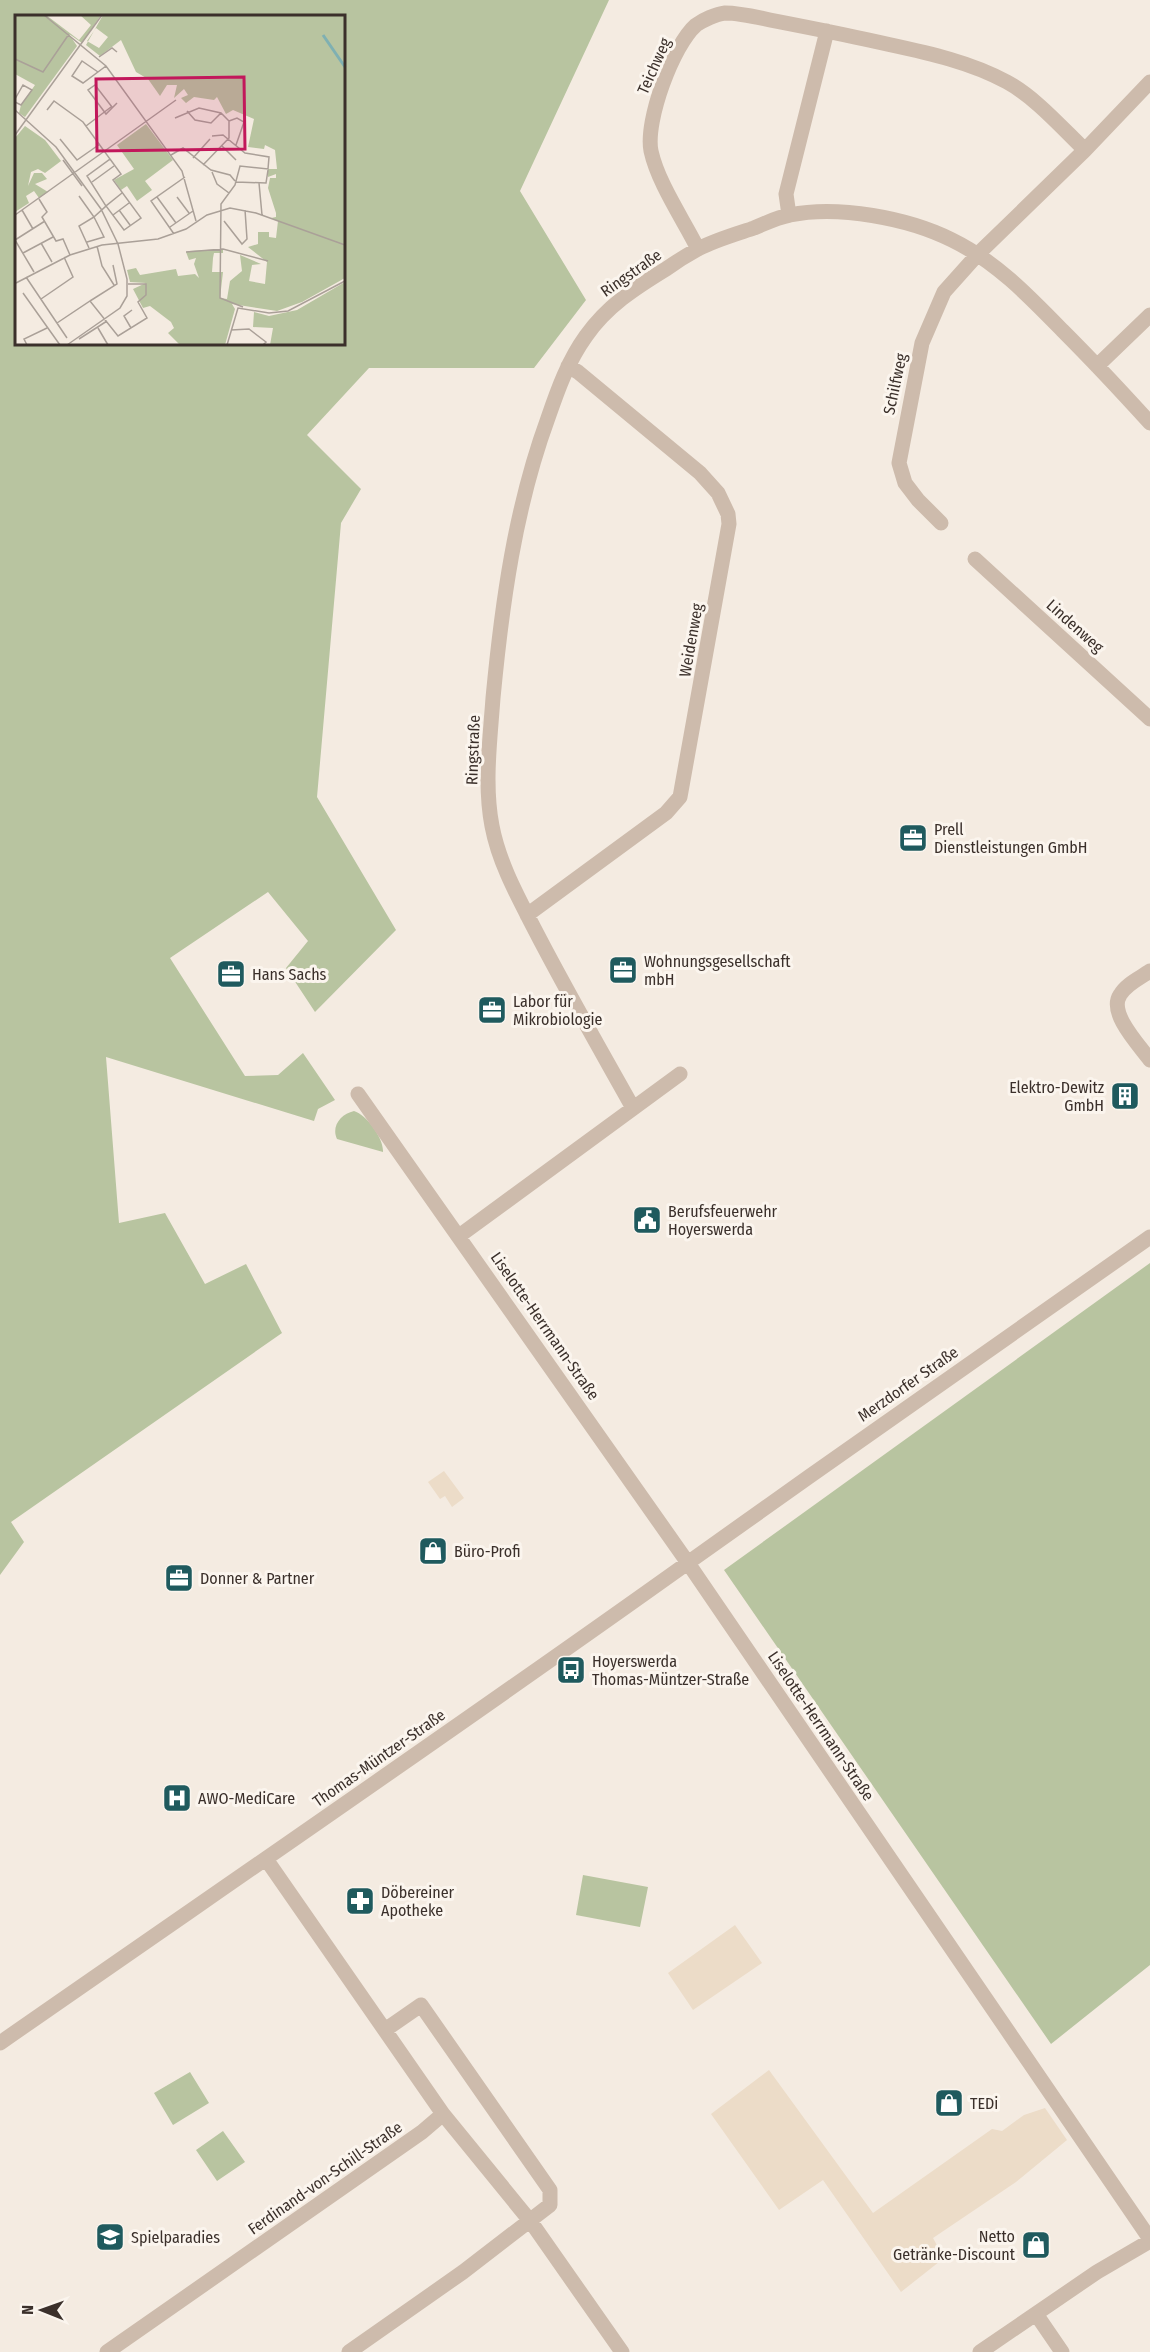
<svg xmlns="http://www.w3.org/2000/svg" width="1150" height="2352" font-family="'Fira Sans Condensed',sans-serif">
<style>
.green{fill:#b8c4a0;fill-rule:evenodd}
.plaza{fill:#ecdcc8}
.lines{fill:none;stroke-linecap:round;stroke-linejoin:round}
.minor{stroke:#cdbbac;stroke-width:15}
.labels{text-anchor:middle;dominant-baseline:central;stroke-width:6;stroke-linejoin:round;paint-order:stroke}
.street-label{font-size:16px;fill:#3b302b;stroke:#fbf5ee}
.poi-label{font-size:16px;fill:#3b302b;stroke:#fbf5ee;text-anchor:start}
.inset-river{fill:none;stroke:#7fb0b2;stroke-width:3}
.inset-road{fill:none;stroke:#aaa098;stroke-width:1.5}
.view{fill:#c2185b;fill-opacity:0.15;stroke:#c2185b;stroke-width:3}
.inset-edge{fill:none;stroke:#3b302b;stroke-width:3}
</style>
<rect width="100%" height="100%" fill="#f4ebe1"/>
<path class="green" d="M0 0H609L520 191 586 300 534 368H369L307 435 361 489 341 523 317 797 396 930 315 1012 286 968 308 941 268 892 170 958 245 1076 278 1075 303 1053 335 1100 318 1109 314 1121 106 1057 119 1223 165 1213 205 1284 246 1264 282 1333 11 1522 24 1542 0 1575ZM344 16V344H16V16Z
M354 1111C367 1115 384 1139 383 1152L337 1139C331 1126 341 1114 354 1111Z
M1150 1263V1965L1051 2044 724 1570Z
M583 1875 648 1887 640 1927 576 1915Z
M190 2072 209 2103 173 2125 154 2093Z
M223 2131 245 2162 217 2181 196 2150Z"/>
<path class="plaza" d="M444 1471 464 1498 452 1507 445 1496 440 1499 428 1482Z
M735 1925 762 1963 693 2010 668 1973Z
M769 2070 873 2213 992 2129 1002 2131 1024 2115 1045 2108 1067 2140 1016 2182 933 2238 944 2258 901 2292 823 2180 779 2210 711 2114Z"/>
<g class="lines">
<path class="minor" d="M789 215 786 194 827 31
M698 249C683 219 658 183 651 151 645 121 673 45 696 25 703 20 716 14 725 13 740 13 756 17 770 20 801 26 832 32 864 39 912 50 963 58 1007 82 1036 98 1061 127 1085 150
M1097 366 1150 315
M941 523 918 500 905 483 899 463 922 343 944 292 978 254 1085 150 1150 82
M975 559 1150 719
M527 915 666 813 680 797 729 524 728 514 718 493 700 473 578 372 568 366
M1150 971C1140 978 1126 984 1120 995 1108 1013 1139 1045 1150 1060
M358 1094 688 1563 1150 2239
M633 1108C600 1049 566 990 535 930 518 897 499 863 492 826 484 785 490 740 493 698 502 603 515 508 548 418 558 389 568 361 586 336 607 306 635 288 666 269 676 262 687 255 698 249 715 240 736 234 754 228 766 223 778 217 790 215 838 205 908 218 952 240 995 261 1028 295 1062 330 1092 360 1121 391 1150 423
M459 1236 680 1074
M266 1859 443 2114 531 2222 622 2352
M0 2043C230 1883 461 1725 689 1562 842 1453 995 1345 1150 1237
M1036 2314 1062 2352
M107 2352 422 2132 443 2114
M349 2352 463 2272 550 2205V2190L421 2005 385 2030
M980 2352 1097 2272 1150 2241"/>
</g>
<defs>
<g id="office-square" transform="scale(1.5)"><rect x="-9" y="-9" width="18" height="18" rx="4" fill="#1f5a5e" stroke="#fbf5ee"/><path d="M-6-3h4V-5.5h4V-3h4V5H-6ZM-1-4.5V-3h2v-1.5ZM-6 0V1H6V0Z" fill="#fff"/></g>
<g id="building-square" transform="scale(1.5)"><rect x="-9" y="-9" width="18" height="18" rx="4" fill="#1f5a5e" stroke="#fbf5ee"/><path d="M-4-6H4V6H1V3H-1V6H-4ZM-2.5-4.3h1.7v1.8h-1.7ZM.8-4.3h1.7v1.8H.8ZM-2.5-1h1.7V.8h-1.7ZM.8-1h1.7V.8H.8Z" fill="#fff"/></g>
<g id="civic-square" transform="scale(1.5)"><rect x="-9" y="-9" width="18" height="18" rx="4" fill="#1f5a5e" stroke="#fbf5ee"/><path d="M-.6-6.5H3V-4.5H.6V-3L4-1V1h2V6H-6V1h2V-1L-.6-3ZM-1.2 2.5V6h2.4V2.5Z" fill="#fff"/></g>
<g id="shop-square" transform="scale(1.5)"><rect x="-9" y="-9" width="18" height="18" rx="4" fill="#1f5a5e" stroke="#fbf5ee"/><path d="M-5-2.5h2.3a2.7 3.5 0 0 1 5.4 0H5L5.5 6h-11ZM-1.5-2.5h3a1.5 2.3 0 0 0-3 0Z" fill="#fff"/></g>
<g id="bus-square" transform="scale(1.5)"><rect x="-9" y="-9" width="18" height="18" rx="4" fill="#1f5a5e" stroke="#fbf5ee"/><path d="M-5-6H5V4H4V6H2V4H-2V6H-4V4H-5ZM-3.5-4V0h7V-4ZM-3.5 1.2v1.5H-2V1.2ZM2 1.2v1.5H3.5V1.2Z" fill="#fff"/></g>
<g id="hospital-square" transform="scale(1.5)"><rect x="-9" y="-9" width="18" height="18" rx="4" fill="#1f5a5e" stroke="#fbf5ee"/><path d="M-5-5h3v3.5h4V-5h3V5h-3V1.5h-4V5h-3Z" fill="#fff"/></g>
<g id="pharmacy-square" transform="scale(1.5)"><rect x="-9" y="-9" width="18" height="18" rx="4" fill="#1f5a5e" stroke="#fbf5ee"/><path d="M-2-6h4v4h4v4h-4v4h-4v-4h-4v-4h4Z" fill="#fff"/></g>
<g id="school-square" transform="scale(1.5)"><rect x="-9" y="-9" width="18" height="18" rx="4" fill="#1f5a5e" stroke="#fbf5ee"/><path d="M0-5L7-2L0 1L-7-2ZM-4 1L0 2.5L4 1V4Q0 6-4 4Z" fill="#fff"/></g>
</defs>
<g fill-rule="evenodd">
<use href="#office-square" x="913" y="838"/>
<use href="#office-square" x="623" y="970"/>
<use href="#office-square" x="231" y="974"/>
<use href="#office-square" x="492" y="1010"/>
<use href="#building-square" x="1125" y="1096"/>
<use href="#civic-square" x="647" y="1220"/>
<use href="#shop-square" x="433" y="1551"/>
<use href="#office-square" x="179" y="1578"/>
<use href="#bus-square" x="571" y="1670"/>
<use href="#hospital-square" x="177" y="1798"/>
<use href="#pharmacy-square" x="360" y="1901"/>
<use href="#shop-square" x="949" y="2103"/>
<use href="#school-square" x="110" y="2237"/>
<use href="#shop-square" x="1036" y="2245"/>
</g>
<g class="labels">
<g class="street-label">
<text transform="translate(654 66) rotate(-66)">Teichweg</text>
<text transform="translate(631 273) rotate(-35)">Ringstraße</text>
<text transform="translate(895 384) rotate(-78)">Schilfweg</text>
<text transform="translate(1075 626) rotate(42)">Lindenweg</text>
<text transform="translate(691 640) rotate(-80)">Weidenweg</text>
<text transform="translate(473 750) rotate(-88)">Ringstraße</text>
<text transform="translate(545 1326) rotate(55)">Liselotte-Herrmann-Straße</text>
<text transform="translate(908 1384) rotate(-35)">Merzdorfer Straße</text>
<text transform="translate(821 1726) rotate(56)">Liselotte-Herrmann-Straße</text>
<text transform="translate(379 1758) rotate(-35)">Thomas-Müntzer-Straße</text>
<text transform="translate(325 2178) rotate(-35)">Ferdinand-von-Schill-Straße</text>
</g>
<g class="poi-label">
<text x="934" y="829">Prell<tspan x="934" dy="18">Dienstleistungen GmbH</tspan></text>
<text x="644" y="961">Wohnungsgesellschaft<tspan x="644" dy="18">mbH</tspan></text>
<text x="252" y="974">Hans Sachs</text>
<text x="513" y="1001">Labor für<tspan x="513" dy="18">Mikrobiologie</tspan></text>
<text x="1104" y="1087" text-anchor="end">Elektro-Dewitz<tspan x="1104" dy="18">GmbH</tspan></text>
<text x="668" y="1211">Berufsfeuerwehr<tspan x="668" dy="18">Hoyerswerda</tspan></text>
<text x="454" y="1551">Büro-Profi</text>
<text x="200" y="1578">Donner &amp; Partner</text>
<text x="592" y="1661">Hoyerswerda<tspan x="592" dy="18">Thomas-Müntzer-Straße</tspan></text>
<text x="198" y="1798">AWO-MediCare</text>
<text x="381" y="1892">Döbereiner<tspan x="381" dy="18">Apotheke</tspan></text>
<text x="970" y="2103">TEDi</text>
<text x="1015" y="2236" text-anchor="end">Netto<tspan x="1015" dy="18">Getränke-Discount</tspan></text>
<text x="131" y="2237">Spielparadies</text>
</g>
</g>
<g transform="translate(15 15)">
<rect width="330" height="330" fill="#f4ebe1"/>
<path d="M0 0H31L64 25 76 10 65 0H86L67 28 54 19 62 31 10 102 4 98 6 90 20 70 0 59ZM88 0H330V263L287 287 262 296 217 289 220 294 210 330H165L153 318 159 313 156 307 135 291 128 293 118 274 131 268 115 267 112 255 121 253 125 260 161 254 163 261 180 259 184 263 179 249 181 243 174 245 171 237 174 236 208 234V238H199L198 243 197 257H208L205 283 212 284 215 266 227 256 225 240 246 249 237 250 234 266 250 269 252 247 233 232 243 229V217H254V222L261 223 263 206 256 203 261 202V198L253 173 255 163H261V159L253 162V154H262L260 135 250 130 249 134 233 132 239 104 218 95 211 99 202 82 199 85 179 82 171 88 166 83 173 80 169 74 159 83 162 70H152L145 81 133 64 121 57 106 25 85 41 71 30ZM81 13 93 22 84 33 72 26ZM131 109 158 145 130 166 137 175 122 186 112 171 106 175 99 165 119 154 102 130ZM10 111 30 125 46 146 30 158 23 154 16 157 13 171 19 158H27L32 164 20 169 33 177 24 183 19 176 11 181 14 188 0 197V123ZM330 267V330H255L258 313 238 312 239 297 254 301 282 295Z" fill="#b8c4a0" fill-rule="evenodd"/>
<path class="inset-river" d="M308 20 330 52"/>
<path class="inset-road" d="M29 0 91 51 167 156 181 206M84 42 97 33 102 37M0 44 28 57 54 19M83 57 67 46 57 61 68 68 91 51M0 84 8 70 17 75 6 90 0 87M97 92 80 70 73 75 91 99 102 88M0 95 41 132 86 194 103 229 112 264V281L105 293 52 330M32 95 39 86 68 107 95 144 72 161 91 191 79 202 89 222 72 227M172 96 180 105 196 108 206 98M160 103 184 93 206 98 214 106V123L188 150M214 106 222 103 229 107 221 130M71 111 96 92M0 120 87 0M197 121 208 120 230 138 254 142 253 154 225 151 220 170 206 189 205 283 228 292M45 124 62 145 85 129M207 131 221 145M156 140 168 133 196 155 215 160 220 166M178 143 195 124M95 144 106 159 98 165 126 203 109 215 91 191 107 178M48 145 67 171M197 157 202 169 214 178M77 167 99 151M221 167 251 168 253 155M244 168 247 200M64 181 79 202 64 211 74 233M142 182 161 208M162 182 174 198M24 184 32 197 27 202 41 226 48 224 55 240M7 195 18 214M104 195 115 210M0 200 161 85M98 200 114 188M209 206 227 229 232 224 230 195M155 212 178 196M159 219 136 186 170 162M0 225 19 257M0 225 30 206M26 228 37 247M82 231 87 251 99 270M171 237 208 234 253 246M8 238 38 222M11 262 52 323M1 268 55 240 87 230 143 224 171 214 192 200 215 193 241 198 330 230M8 278 45 330M26 284 58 262 49 242M75 286 102 269 98 250M42 308 75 286 103 321 132 303 123 287 131 280V269H113M83 313 93 330M116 313 109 301 117 295M216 315 234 314 251 327 248 330M64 324 92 306M12 330 9 324 32 313M212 330 223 293 254 298 273 296 330 266"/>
<path class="view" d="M229 62 230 134 82 136 81 64Z"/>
<rect width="330" height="330" class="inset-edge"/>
</g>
<g transform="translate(42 2310) rotate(271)" stroke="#fbf5ee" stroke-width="4.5" paint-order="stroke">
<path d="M0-4.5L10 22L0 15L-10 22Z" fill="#3b302b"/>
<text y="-9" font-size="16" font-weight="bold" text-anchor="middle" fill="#3b302b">N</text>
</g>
</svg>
